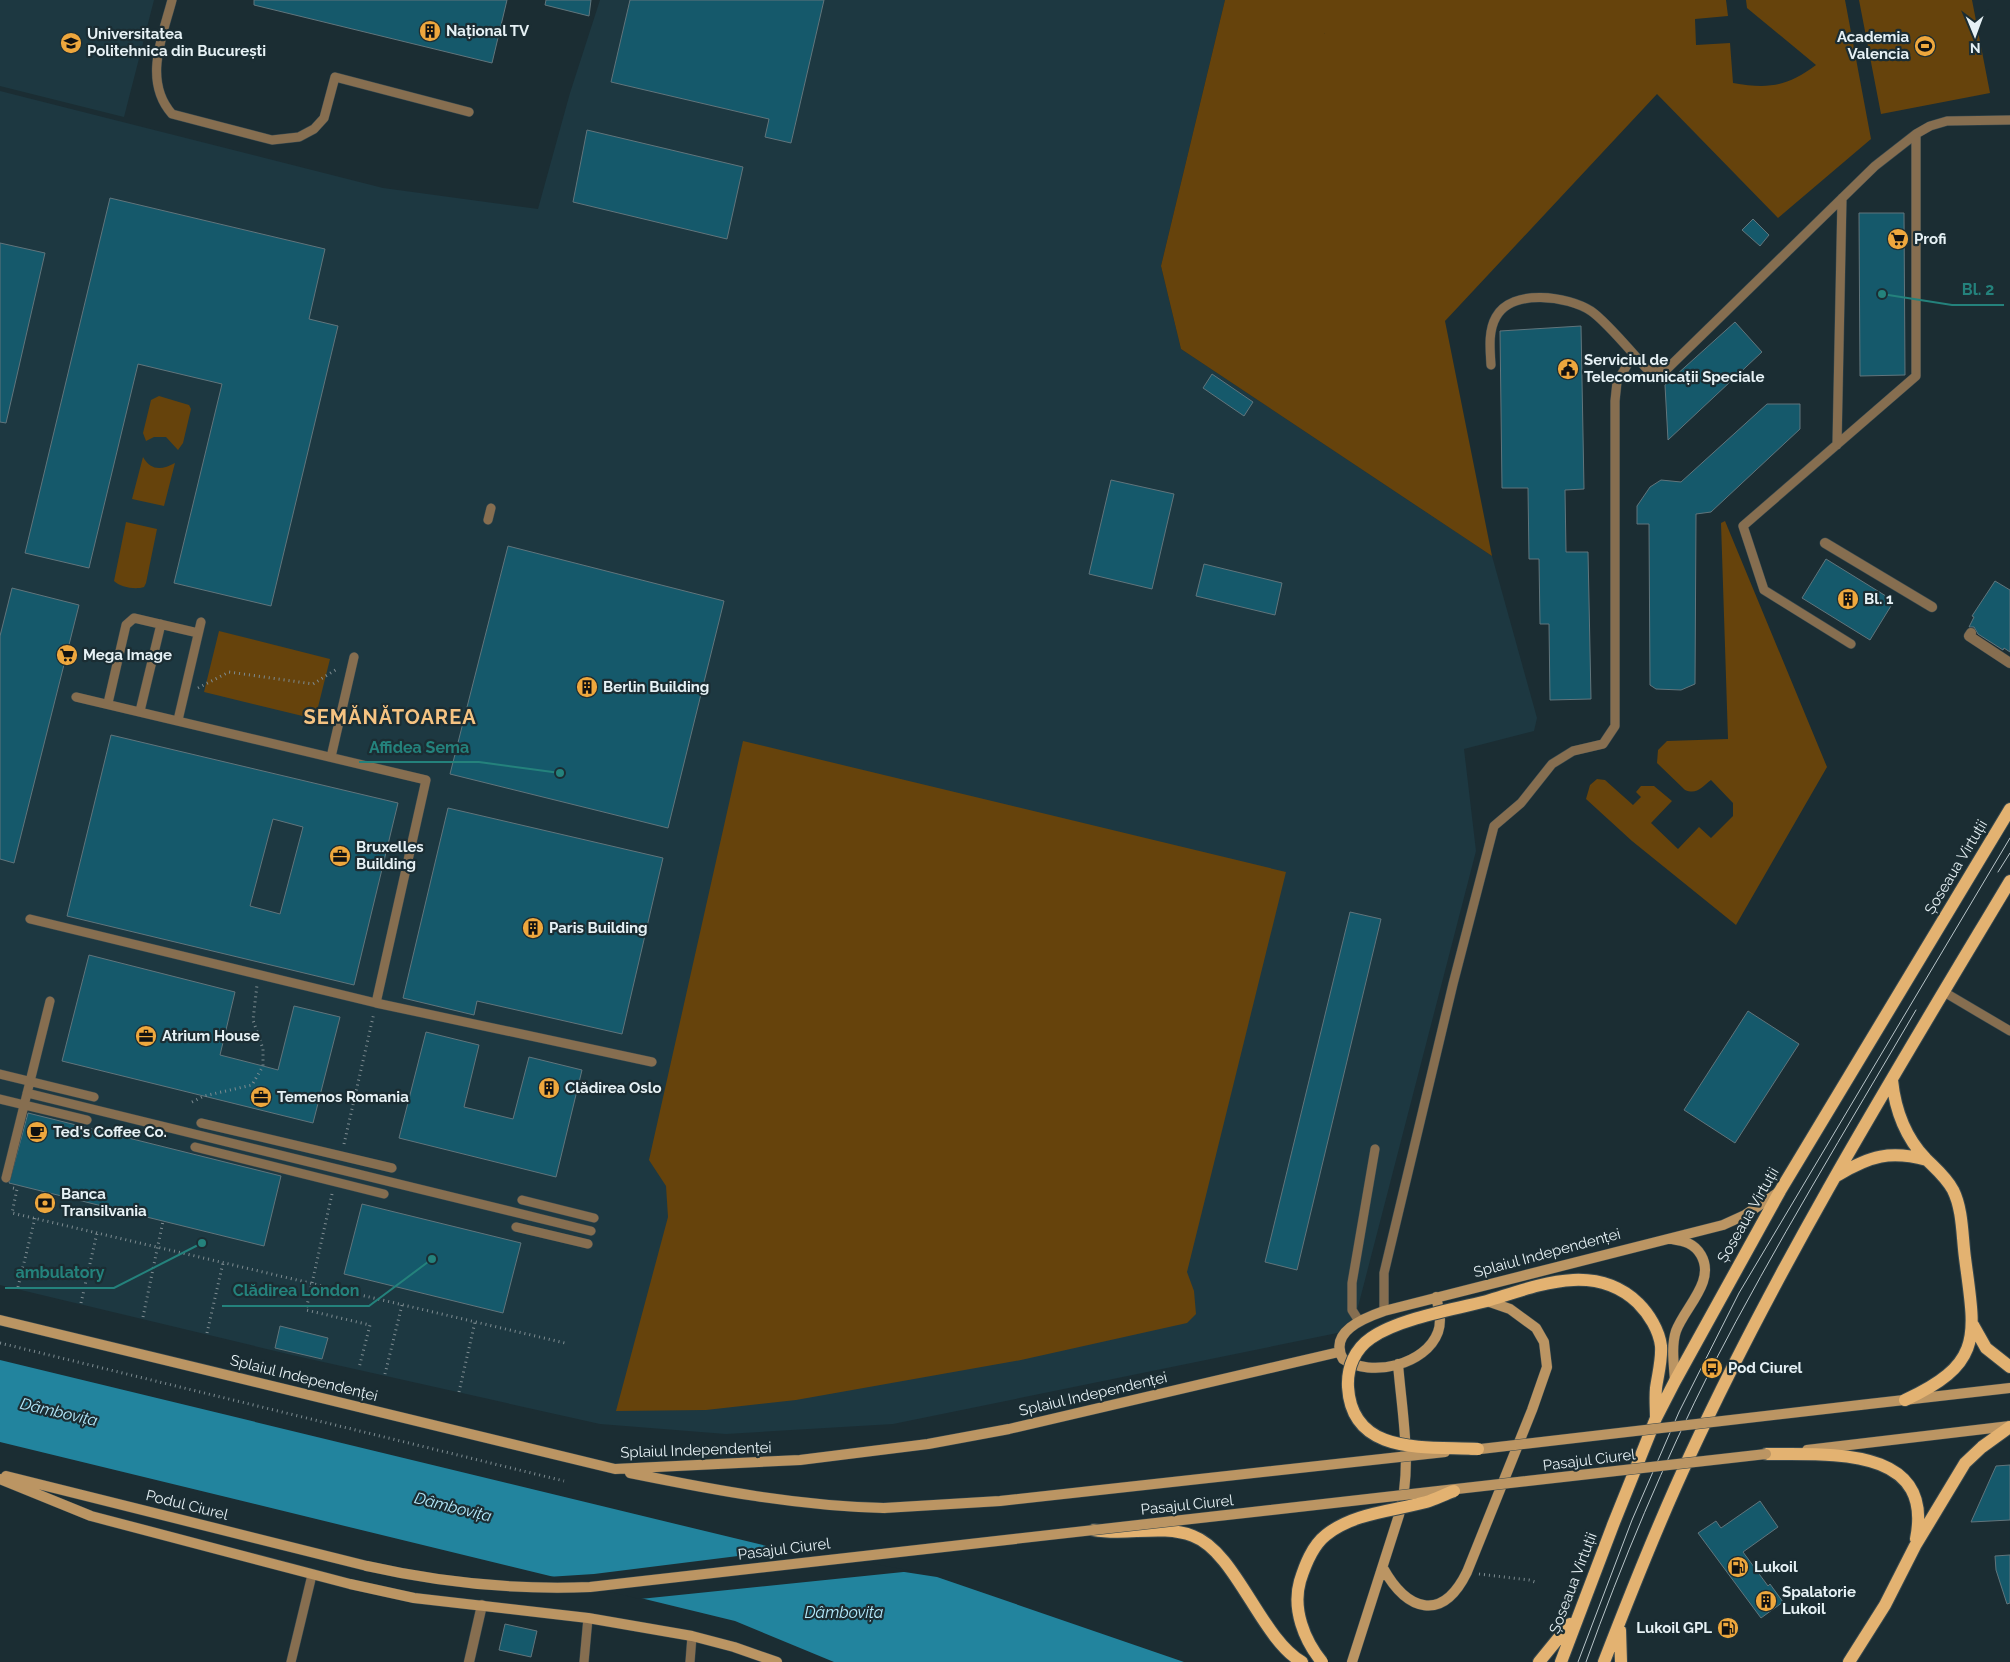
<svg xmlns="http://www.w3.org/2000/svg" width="2010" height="1662" font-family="Raleway,sans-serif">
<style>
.built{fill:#1d3841}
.green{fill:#66430c}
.water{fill:#22849e}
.pier{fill:#1b2d33}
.building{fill:#15596b;stroke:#61757c;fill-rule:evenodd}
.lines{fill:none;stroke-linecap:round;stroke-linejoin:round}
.lane-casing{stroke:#37484e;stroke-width:10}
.street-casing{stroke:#37484e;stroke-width:11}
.secondary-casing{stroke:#37484e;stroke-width:11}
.primary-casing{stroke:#37484e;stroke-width:14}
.path{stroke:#7e8c91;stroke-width:3;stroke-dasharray:1 4;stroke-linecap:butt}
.lane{stroke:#866e50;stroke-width:9}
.street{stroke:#866e50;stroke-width:10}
.secondary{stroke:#bb9563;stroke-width:10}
.primary{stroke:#e3b271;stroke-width:12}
.tram{stroke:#b9c6ca;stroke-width:1}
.secondary-bridge-casing{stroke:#37484e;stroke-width:11;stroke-linecap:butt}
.primary-bridge-casing{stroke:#37484e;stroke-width:14;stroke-linecap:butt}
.secondary-bridge{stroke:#bb9563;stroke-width:10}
.primary-bridge{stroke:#e3b271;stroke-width:12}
.labels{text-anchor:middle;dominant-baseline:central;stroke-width:4.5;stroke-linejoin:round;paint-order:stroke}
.poi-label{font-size:15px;font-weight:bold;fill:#e6f1f5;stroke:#1b2d33;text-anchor:start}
.street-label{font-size:15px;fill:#e6f1f5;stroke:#1b2d33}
.water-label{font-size:16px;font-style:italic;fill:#b6ebfd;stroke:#1b2d33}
.district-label{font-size:20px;font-weight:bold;letter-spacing:1px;fill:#f5c382;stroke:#1b2d33}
.leader{fill:none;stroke:#24827c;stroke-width:2}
.callout-dot{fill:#24827c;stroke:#1b2d33;stroke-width:2}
.callout-label{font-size:16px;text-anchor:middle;font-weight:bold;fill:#24827c;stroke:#1b2d33;stroke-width:4.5;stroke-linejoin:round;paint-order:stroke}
</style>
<rect width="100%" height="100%" fill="#1b2d33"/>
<path class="built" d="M0 0H154L124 117 0 86Z
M600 0H1225L1161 266 1181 349 1492 556 1537 718 1534 731 1464 749 1476 851 1352 1330 893 1424 726 1434 600 1424 292 1355 0 1285V91L383 188 538 209 570 93Z"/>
<path class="green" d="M1225 0H1333L1324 34 1333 0H1726L1728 16 1695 19 1696 45 1730 43 1733 83C1768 89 1787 87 1816 65L1747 8 1746 0H1845L1871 139 1778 218 1657 94 1445 321 1492 556 1181 349 1161 266Z
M1859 0H1972L1990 93 1881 114Z
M159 396 189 405 191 409 183 443 178 450 166 437H154L146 441 143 433 151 400Z
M143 457C151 471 162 470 175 463L164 506 132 499Z
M1725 521 1827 767 1736 925 1632 841 1586 799 1590 785 1597 779 1605 780 1633 805 1641 797 1636 792 1641 786H1654L1672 801 1651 823 1678 849 1699 827 1711 838 1733 816V803L1711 780C1702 787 1697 795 1685 790L1657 763 1658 750 1667 741 1728 739 1721 523Z
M126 522 157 529 146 583 144 587C135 590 120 587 114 581Z
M219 631 330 659 315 719 204 692Z
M743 741 1286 872 1187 1272 1194 1291 1196 1314 1187 1323 1021 1360 796 1400 706 1410 616 1411 668 1217 666 1186 649 1160Z"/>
<path class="water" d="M0 1360 779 1549 859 1565 937 1577 1184 1662H834L735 1621 0 1442Z"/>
<path class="pier" d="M793 1549 913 1571 640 1599 547 1577 594 1574Z"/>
<path class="building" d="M254 0H507L492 63 254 5Z
M546 0H591L589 16 545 5Z
M630 0H824L791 143 765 137 769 119 611 82Z
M587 130 743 167 727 239 573 202Z
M110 198 325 249 309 319 338 326 271 606 174 583 222 384 138 364 89 568 25 553Z
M1859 213H1904L1905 375 1860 376Z
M1753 219 1769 235 1760 246 1742 230Z
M0 243 45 253 6 423 0 422Z
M1735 322 1762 352 1668 440 1665 385Z
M1581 326 1584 489 1565 490 1566 552H1588L1591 699 1550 700 1549 624H1540L1539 559H1529L1528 488H1502L1500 331Z
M1212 374 1253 402 1244 416 1203 388Z
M1767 404H1800V429L1711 512 1696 514 1695 684 1681 690 1656 689 1650 685 1649 524H1637V506L1650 487 1661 480 1681 482Z
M1111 480 1174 494 1152 589 1089 574Z
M508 546 724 601 668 828 450 774Z
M1826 559 1894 601 1870 640 1802 598Z
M1204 564 1282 583 1275 615 1196 596Z
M1995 581 2010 590V652L2004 648 2003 650 1978 634 1974 627H1969L1974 617 1972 616Z
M12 588 79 605 14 863 0 859V636Z
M111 735 398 803 354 985 67 916ZM273 819 303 827 280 914 250 906Z
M448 808 663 858 622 1034 477 1001 474 1015 403 998Z
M1350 912 1381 919 1297 1270 1265 1262Z
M89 955 235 992 220 1055 263 1066 278 1070 294 1006 340 1017 313 1123 62 1061Z
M1748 1011 1799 1044 1735 1143 1684 1110Z
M426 1032 479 1045 464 1107 513 1119 529 1057 582 1070 556 1177 399 1138Z
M28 1113 281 1176 264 1246 9 1183Z
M362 1204 521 1243 503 1313 344 1274Z
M280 1326 328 1338 322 1359 275 1348Z
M2010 1465V1520L1971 1522 1996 1466Z
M1760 1501 1778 1527 1743 1552 1768 1586 1770 1584 1783 1602 1761 1618 1698 1533 1716 1521 1721 1528Z
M2010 1555V1603L2007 1604 1996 1570 1995 1556Z
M505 1624 537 1631 531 1657 499 1650Z"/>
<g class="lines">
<g class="lane-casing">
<path id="lane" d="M172 0C162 38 143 81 172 114L272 140 299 137 314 129 324 118 335 77 469 112
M1491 365C1490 349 1488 331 1496 317 1512 288 1568 296 1591 311 1607 322 1632 353 1647 369L1657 372 1667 369 1875 166 1916 134 1930 126 1947 121 2010 120
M1837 445 1842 198
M488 520 491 508
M1851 644 1764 590 1743 526 1916 376V134
M76 697 426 780 376 1003
M108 703 126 625 134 618 198 633
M140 711 161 624
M178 720 201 622
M331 757 354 657
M30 919 376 1003 652 1062
M1944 992 2010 1031
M0 1074 94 1097
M27 1093 591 1231
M0 1099 87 1120
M201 1123 392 1168
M195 1147 384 1194
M6 1178 50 1001
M522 1200 594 1218
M516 1227 588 1244
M1384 1311V1273L1453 984 1494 826 1521 803 1552 764 1573 751 1603 744 1615 726V401L1617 382 1633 355
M1359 1321 1352 1310V1283L1375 1149
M291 1662 312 1575
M584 1662 588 1618
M690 1662 692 1636"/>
</g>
<g class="street-casing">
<path id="street" d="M1825 543 1932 607
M1971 633 1969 636 2010 663
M469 1662 482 1605"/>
</g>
<g class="secondary-casing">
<path id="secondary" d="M1672 1239C1684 1241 1694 1243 1701 1255 1716 1281 1685 1307 1676 1331 1671 1346 1674 1365 1675 1381
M1436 1297C1439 1309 1442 1321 1438 1332 1426 1365 1371 1378 1343 1359 1328 1332 1364 1318 1384 1311L1723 1225 1745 1215 1779 1192
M0 1320 615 1469 800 1460 928 1444 1009 1429 1339 1352
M1860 1405 2010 1388
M1807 1450 2010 1426
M630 1473C714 1490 798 1506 884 1508
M6 1476 367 1566
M0 1479 91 1516 350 1584 414 1598 588 1618 692 1636 734 1647 777 1662
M1383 1568C1407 1611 1442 1623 1467 1572L1532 1410 1547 1367 1544 1342 1536 1328 1510 1309 1487 1301
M1352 1662 1399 1515C1413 1467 1402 1414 1398 1364"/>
</g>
<g class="primary-casing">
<path id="primary" d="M1892 1080C1895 1109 1905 1137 1926 1159 1936 1169 1946 1177 1953 1190 1963 1210 1962 1236 1965 1258 1975 1335 1985 1363 1905 1400
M1838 1175C1870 1156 1890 1150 1927 1160
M1487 1301C1537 1286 1594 1261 1638 1303 1649 1314 1659 1330 1661 1346 1662 1360 1658 1374 1656 1388 1655 1398 1656 1408 1656 1418
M1973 1325 1986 1348 2010 1367
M1766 1454C1826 1455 1935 1444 1916 1539
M1094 1530C1126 1536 1162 1524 1193 1536 1236 1552 1261 1639 1302 1662
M1620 1630 1621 1662
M1539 1662 1570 1624
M1561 1662 1613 1525 1656 1418 1675 1381 1780 1191 2010 809
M1604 1662C1631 1592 1659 1521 1691 1453 1783 1255 1898 1068 2010 881
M1849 1662 1885 1605 1915 1546 1965 1463 1982 1447 2010 1427"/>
</g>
<path class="path" d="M198 688 229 672 313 684 337 669
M192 1102 204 1096 252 1085 263 1066V1049L253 1020 257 985
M344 1144 374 1013
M13 1188 17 1189 12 1213 565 1343
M332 1194 306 1310 370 1325 359 1368
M18 1287 35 1218
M81 1303 97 1233
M143 1317 163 1221
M207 1333 223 1263
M0 1343 564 1481
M385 1374 402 1305
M459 1392 475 1322
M1479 1574 1529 1580 1538 1583"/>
<use href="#lane" class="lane"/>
<use href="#street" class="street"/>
<use href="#secondary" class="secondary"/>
<use href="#primary" class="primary"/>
<path class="tram" d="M1998 872 2010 853
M1578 1662 1632 1520 1679 1412 1739 1293 2010 838
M1586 1662C1622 1562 1664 1462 1712 1367 1775 1245 1847 1128 1916 1010"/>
<g class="secondary-bridge-casing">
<path id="secondary-bridge" d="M1472 1450 1860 1405
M884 1508 1000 1501 1445 1452
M367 1566C442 1583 514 1590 590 1587L1766 1454"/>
</g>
<g class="primary-bridge-casing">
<path id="primary-bridge" d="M1478 1449C1428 1446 1352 1457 1348 1387 1347 1367 1355 1349 1371 1338 1398 1319 1454 1309 1487 1301
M1322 1662C1304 1640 1292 1609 1300 1581 1305 1565 1312 1546 1326 1535 1353 1513 1393 1511 1426 1502 1436 1499 1445 1494 1454 1491"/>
</g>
<use href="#secondary-bridge" class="secondary-bridge"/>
<use href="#primary-bridge" class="primary-bridge"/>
</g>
<defs>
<g id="building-disc" transform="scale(1.125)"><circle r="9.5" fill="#eea73d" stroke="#1b2d33"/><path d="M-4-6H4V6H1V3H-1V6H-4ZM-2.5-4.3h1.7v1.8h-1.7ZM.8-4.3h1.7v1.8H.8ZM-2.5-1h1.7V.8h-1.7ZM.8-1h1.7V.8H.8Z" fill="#111"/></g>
<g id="university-disc" transform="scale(1.125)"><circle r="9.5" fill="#eea73d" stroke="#1b2d33"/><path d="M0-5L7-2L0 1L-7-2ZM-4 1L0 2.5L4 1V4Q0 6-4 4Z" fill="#111"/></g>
<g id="stadium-disc" transform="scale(1.125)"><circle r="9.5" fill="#eea73d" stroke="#1b2d33"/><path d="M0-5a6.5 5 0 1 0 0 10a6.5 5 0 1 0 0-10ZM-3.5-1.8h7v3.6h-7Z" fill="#111"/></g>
<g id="supermarket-disc" transform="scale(1.125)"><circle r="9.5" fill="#eea73d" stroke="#1b2d33"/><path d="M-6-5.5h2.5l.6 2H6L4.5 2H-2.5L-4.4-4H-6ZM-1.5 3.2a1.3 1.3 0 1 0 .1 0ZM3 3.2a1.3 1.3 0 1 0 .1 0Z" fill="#111"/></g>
<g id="civic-disc" transform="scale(1.125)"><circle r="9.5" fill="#eea73d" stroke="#1b2d33"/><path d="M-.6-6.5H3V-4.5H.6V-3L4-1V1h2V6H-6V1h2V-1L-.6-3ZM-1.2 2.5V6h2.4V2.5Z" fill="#111"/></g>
<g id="office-disc" transform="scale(1.125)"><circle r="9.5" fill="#eea73d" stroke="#1b2d33"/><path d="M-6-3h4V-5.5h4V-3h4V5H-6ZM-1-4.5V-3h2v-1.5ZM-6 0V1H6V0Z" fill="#111"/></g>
<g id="cafe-disc" transform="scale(1.125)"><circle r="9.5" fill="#eea73d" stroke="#1b2d33"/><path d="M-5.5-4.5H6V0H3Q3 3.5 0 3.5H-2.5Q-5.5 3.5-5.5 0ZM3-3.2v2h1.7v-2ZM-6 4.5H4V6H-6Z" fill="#111"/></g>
<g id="bank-disc" transform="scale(1.125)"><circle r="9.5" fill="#eea73d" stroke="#1b2d33"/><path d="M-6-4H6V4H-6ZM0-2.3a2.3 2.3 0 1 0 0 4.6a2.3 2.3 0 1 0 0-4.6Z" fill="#111"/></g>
<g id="bus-disc" transform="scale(1.125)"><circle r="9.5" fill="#eea73d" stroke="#1b2d33"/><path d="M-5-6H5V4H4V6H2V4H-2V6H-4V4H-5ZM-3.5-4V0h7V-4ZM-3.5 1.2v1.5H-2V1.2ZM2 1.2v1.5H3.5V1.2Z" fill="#111"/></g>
<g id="fuel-disc" transform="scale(1.125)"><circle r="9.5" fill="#eea73d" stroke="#1b2d33"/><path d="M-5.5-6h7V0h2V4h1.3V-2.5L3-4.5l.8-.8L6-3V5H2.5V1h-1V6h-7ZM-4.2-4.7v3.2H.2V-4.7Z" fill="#111"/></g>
</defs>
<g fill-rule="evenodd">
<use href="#building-disc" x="430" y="31"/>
<use href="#university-disc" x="71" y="43"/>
<use href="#stadium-disc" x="1925" y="46"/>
<use href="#supermarket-disc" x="1898" y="239"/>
<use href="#civic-disc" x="1568" y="369"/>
<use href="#building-disc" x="1848" y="599"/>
<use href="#supermarket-disc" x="67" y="655"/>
<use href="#building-disc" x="587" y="687"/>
<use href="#office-disc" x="340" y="856"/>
<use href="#building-disc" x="533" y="928"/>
<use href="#office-disc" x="146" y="1036"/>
<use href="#building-disc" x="549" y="1088"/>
<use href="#office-disc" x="261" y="1097"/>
<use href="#cafe-disc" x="37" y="1132"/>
<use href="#bank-disc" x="45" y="1203"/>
<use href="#bus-disc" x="1712" y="1368"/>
<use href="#fuel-disc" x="1738" y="1567"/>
<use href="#building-disc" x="1766" y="1601"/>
<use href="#fuel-disc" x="1728" y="1628"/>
</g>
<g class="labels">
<g class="poi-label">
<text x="446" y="31">Național TV</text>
<text x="87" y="34">Universitatea<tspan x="87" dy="17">Politehnica din București</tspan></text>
<text x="1909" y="37" text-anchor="end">Academia<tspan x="1909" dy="17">Valencia</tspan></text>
<text x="1914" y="239">Profi</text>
<text x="1584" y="360">Serviciul de<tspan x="1584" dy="17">Telecomunicații Speciale</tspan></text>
<text x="1864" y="599">Bl. 1</text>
<text x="83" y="655">Mega Image</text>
<text x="603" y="687">Berlin Building</text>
<text x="356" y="847">Bruxelles<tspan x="356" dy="17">Building</tspan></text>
<text x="549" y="928">Paris Building</text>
<text x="162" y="1036">Atrium House</text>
<text x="565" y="1088">Clădirea Oslo</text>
<text x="277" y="1097">Temenos Romania</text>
<text x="53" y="1132">Ted's Coffee Co.</text>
<text x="61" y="1194">Banca<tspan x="61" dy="17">Transilvania</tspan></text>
<text x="1728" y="1368">Pod Ciurel</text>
<text x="1754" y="1567">Lukoil</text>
<text x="1782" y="1592">Spalatorie<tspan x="1782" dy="17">Lukoil</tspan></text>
<text x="1712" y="1628" text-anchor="end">Lukoil GPL</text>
</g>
<g class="street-label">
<text transform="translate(1956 867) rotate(-59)">Șoseaua Virtuții</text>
<text transform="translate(1748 1215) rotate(-60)">Șoseaua Virtuții</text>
<text transform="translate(1547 1253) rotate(-15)">Splaiul Independenței</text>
<text transform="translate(304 1378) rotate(14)">Splaiul Independenței</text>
<text transform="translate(1093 1394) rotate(-13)">Splaiul Independenței</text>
<text transform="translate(696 1450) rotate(-2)">Splaiul Independenței</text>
<text transform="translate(1589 1460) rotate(-7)">Pasajul Ciurel</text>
<text transform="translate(187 1505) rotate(14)">Podul Ciurel</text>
<text transform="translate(1187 1505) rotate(-6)">Pasajul Ciurel</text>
<text transform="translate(784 1549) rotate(-7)">Pasajul Ciurel</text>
<text transform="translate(1573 1583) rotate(-69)">Șoseaua Virtuții</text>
</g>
<g class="water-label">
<text transform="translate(59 1412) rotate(13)">Dâmbovița</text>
<text transform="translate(453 1507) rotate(14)">Dâmbovița</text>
<text x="844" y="1612">Dâmbovița</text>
</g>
<g class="district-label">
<text x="390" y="717">SEMĂNĂTOAREA</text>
</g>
</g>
<path class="leader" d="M1882 294L1952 305H2004M560 773L479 762H359M202 1243L114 1288H5M432 1259L369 1306H222"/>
<g class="callout-dot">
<circle cx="1882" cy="294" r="5"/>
<circle cx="560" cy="773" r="5"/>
<circle cx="202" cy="1243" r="5"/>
<circle cx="432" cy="1259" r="5"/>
</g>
<g class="callout-label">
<text x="1978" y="295">Bl. 2</text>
<text x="419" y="753">Affidea Sema</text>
<text x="60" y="1278">ambulatory</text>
<text x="296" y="1296">Clădirea London</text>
</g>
<g transform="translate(1975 35) rotate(179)" stroke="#1b2d33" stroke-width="4" paint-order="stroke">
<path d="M0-4L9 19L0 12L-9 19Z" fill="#e6f1f5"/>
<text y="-8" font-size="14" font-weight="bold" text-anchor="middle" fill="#e6f1f5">N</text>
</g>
</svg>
